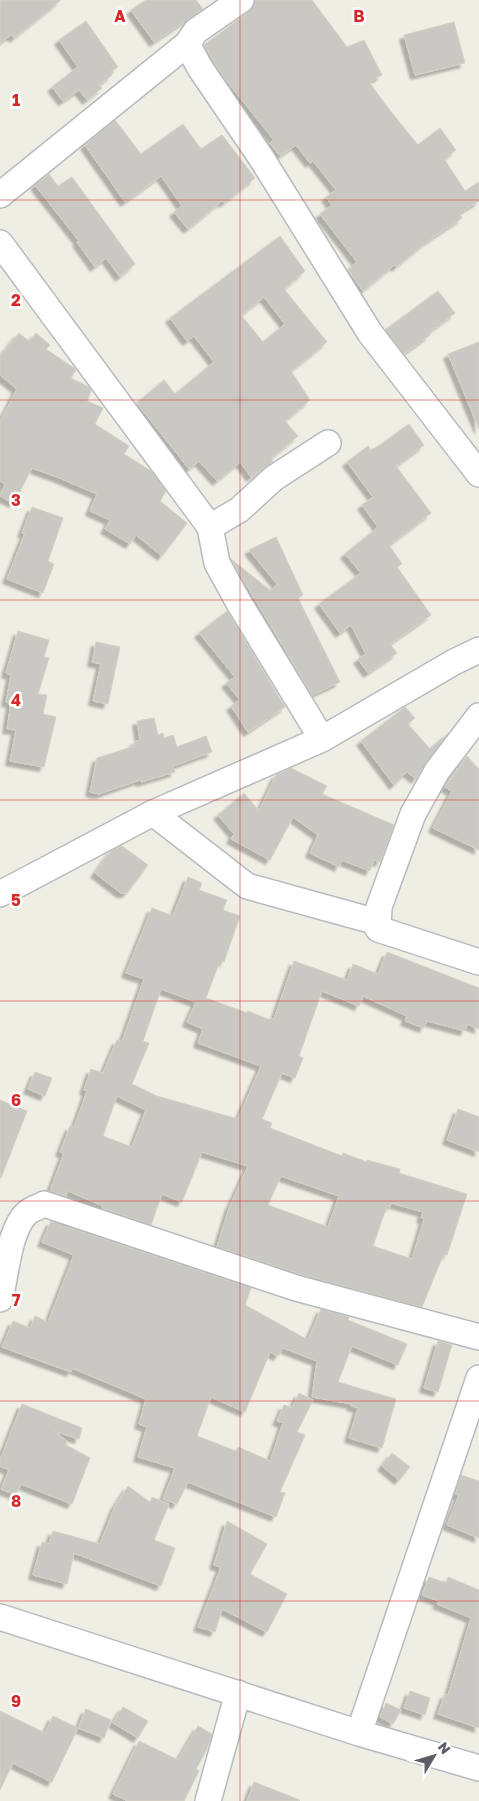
<svg xmlns="http://www.w3.org/2000/svg" width="479" height="1801" font-family="'Golos Text',sans-serif">
<style>
.building{fill:#cac8c2;stroke:#d4d0c3;fill-rule:evenodd;filter:url(#shadow)}
.lines{fill:none;stroke-linecap:round;stroke-linejoin:round}
.minor-casing{stroke:#b7babf;stroke-width:28}
.minor{stroke:#fff;stroke-width:25}
.grid{fill:none;stroke:#d62828;stroke-width:1;stroke-opacity:0.55}
.grid-label{font-size:16px;text-anchor:middle;font-weight:bold;fill:#d62828;stroke:#fff;stroke-width:5;stroke-linejoin:round;paint-order:stroke}
</style>
<defs>
<filter id="shadow"><feDropShadow dx="-4.5" dy="4.5" stdDeviation="1" flood-color="#0004"/></filter>
</defs>
<rect width="100%" height="100%" fill="#efeee5"/>
<path class="building" d="M0 0H61L14 38 11 35 0 43Z
M146 0H196L203 9 154 42 131 10Z
M255 0H312L347 47 364 40 382 75 369 82 388 108 418 145 440 128 456 150 444 159 465 191 479 182V201L459 213 462 218 426 242 396 267 394 265 363 291 348 270 357 262 320 214 332 205 326 197 336 190 313 161 310 163 296 145 280 156 270 143 274 140 222 75 204 45 249 12Z
M86 21 118 67 110 72 112 75 99 85 102 88 87 100 79 90 63 101 52 87 78 67 59 40Z
M454 22 465 63 415 75 404 35Z
M115 120 141 154 183 124 201 149 222 135 255 178 224 203 222 201 188 229 174 212 182 206 161 176 125 202 85 145Z
M49 174 58 186 72 177 135 264 120 277 106 258 95 267 77 242 79 241 35 185Z
M280 236 305 271 284 289 327 342 291 371 310 400 285 421 298 436 271 458 273 461 251 477 240 462 217 481 199 461 189 469 137 403 164 380 175 394 214 362 194 336 187 341 170 318ZM264 297 285 324 263 342 241 315Z
M438 291 455 313 428 333 430 335 404 354 385 330Z
M19 333 29 341 36 333 50 345 46 349 74 368 76 370 71 378 89 387 91 391 87 401 103 408 95 424 129 446 124 454 151 471 166 491 160 501 187 523 162 556 136 535 130 544 105 529 110 520 90 511 97 494 57 477 32 468 14 503 0 496 5 484 0 481V422L17 389 0 375V356Z
M479 342V429L448 354Z
M409 424 424 445 396 466 431 513 389 545 402 564 397 567 431 615 390 644 397 653 368 673 358 659 366 654 351 625 340 633 319 604 361 573 345 554 378 527 362 505 373 497 347 462 368 446 371 450 380 445Z
M32 507 63 518 48 561 54 564 43 593 7 579 25 533H22Z
M276 537 303 595 298 598 340 682 312 695 231 559 271 591 277 584 249 550Z
M227 611 285 707 248 732 231 706 240 700 226 683 235 677 199 633Z
M18 631 49 640 44 657 49 658 38 694 47 695 43 714 56 717 44 767 10 761 16 730 7 729 11 703 6 702 11 675 6 673Z
M96 642 120 647 108 704 93 701 101 664 92 662Z
M405 707 415 718 408 724 430 749 447 734 416 779 407 772 394 785 361 741Z
M154 718 158 735 163 733 164 738 173 735 177 747 206 736 212 752 173 766 175 772 141 782 140 780 99 794 90 792 97 758 135 746 134 742 140 740 137 721Z
M467 756 479 769V850L433 828 452 791 445 787Z
M291 768 327 786 322 794 394 825 380 862 374 860 370 871 342 860 339 867 310 853 318 835 293 817 270 860 231 839 234 834 218 815 244 793 259 811 276 775Z
M122 846 148 865 127 893H121L95 873 111 851Z
M188 877 202 883 199 890 227 900 223 910 240 916 224 962 220 961 206 998 247 1013 248 1011 270 1020V1018L274 1019 294 961 347 980 353 964 378 974 387 952 479 988V1029L467 1024 465 1031 427 1021 424 1028 405 1021 407 1016 363 996 359 1006 322 991 299 1056 303 1058 295 1078 282 1073 262 1119 272 1123 270 1128 342 1156 343 1153 367 1162V1160L400 1169 399 1173 467 1194 447 1255 444 1253 422 1307 300 1274 217 1247 229 1208 248 1166 202 1152 182 1202 162 1194 151 1225 102 1208 103 1206 68 1191 66 1196 50 1191 64 1153 60 1152 70 1126 74 1128 87 1091 84 1090 91 1069 103 1073 117 1040 122 1042 144 979 126 973 152 908 173 916ZM161 989 196 1002 187 1022 203 1029 198 1043 261 1066 238 1119 157 1096 132 1084 149 1043 143 1041ZM117 1096 146 1110 132 1147 103 1136ZM281 1176 339 1196 328 1227 268 1205ZM391 1203 423 1212 421 1218 424 1219 412 1259 373 1246 387 1206 390 1207Z
M35 1072 52 1078 45 1096 28 1089Z
M0 1100 27 1111 1 1178H0Z
M458 1109 479 1117V1152L447 1140Z
M51 1221 251 1288 245 1305 308 1340 321 1309 349 1317 348 1320 407 1344 398 1365 352 1346 338 1382 396 1399 382 1448 349 1438 358 1408 351 1406 352 1404 312 1397 317 1361 283 1348 278 1356 270 1352 245 1412 211 1397 197 1436 236 1451 238 1447 270 1461 283 1423 277 1421 284 1405 292 1408 299 1393 313 1400 297 1432 305 1435 280 1492 285 1493 276 1517 188 1482 177 1504 163 1499 175 1468 138 1457 147 1427 139 1424 146 1399 72 1368 71 1372 2 1347 13 1321 30 1328 35 1316 48 1322 74 1255 42 1242Z
M438 1341 452 1345 438 1392 424 1388Z
M22 1404 82 1428 79 1439 54 1431 67 1441 66 1445 90 1458 72 1504 21 1484 16 1495 1 1489 9 1470 0 1466V1460Z
M392 1453 410 1467 399 1480 382 1466Z
M461 1475 479 1481V1538L447 1525 459 1495 455 1494Z
M128 1486 150 1502 152 1497 169 1504 154 1540 175 1548 161 1586 74 1553 67 1584 33 1575 42 1542 49 1544 53 1531 100 1544 115 1506Z
M227 1521 267 1544 250 1574 287 1594 267 1632 222 1609 215 1632 198 1627 221 1567 214 1565Z
M429 1577 446 1583 448 1577 479 1590V1728L438 1714 445 1694 448 1695 471 1618 437 1604 439 1601 422 1595Z
M410 1691 430 1698 425 1715 404 1708Z
M386 1703 401 1710 393 1724 380 1717Z
M123 1707 148 1721 138 1738 113 1723Z
M86 1709 111 1720 104 1738 78 1728Z
M0 1711 45 1733 53 1716 78 1728 52 1782 13 1763 0 1790Z
M198 1726 212 1734 207 1749 196 1769 199 1771 184 1801H128L113 1794 139 1741 178 1760Z
M254 1782 300 1800 299 1801H247Z"/>
<g class="lines">
<g class="minor-casing">
<path id="minor" d="M187 44 200 68 262 159 370 333 479 474
M0 195 187 44 196 31 241 0
M0 243 210 527 217 563 239 603 322 739
M210 527 239 510 274 478 328 443
M479 716 437 771 413 814 379 907 378 929 479 962
M153 813 247 886 377 922
M0 894 153 813 322 739 454 662 479 650
M0 1299C6 1275 9 1229 27 1213 31 1209 39 1207 44 1204L296 1288 479 1337
M0 1617 359 1733 479 1768
M359 1733 479 1378
M208 1801 238 1693"/>
</g>
<use href="#minor" class="minor"/>
</g>
<path class="grid" d="M240 0V1801M0 200H479M0 400H479M0 600H479M0 800H479M0 1001H479M0 1201H479M0 1401H479M0 1601H479"/>
<g class="grid-label">
<text x="120" y="22">A</text>
<text x="359" y="22">B</text>
<text x="16" y="106">1</text>
<text x="16" y="306">2</text>
<text x="16" y="506">3</text>
<text x="16" y="706">4</text>
<text x="16" y="906">5</text>
<text x="16" y="1106">6</text>
<text x="16" y="1306">7</text>
<text x="16" y="1507">8</text>
<text x="16" y="1707">9</text>
</g>
<g transform="translate(434 1756) rotate(52)" stroke="#ffffff" stroke-width="4" paint-order="stroke">
<path d="M0-4L9 19L0 12L-9 19Z" fill="#5c6065"/>
<text y="-8" font-size="14" font-weight="bold" text-anchor="middle" fill="#5c6065">N</text>
</g>
</svg>
